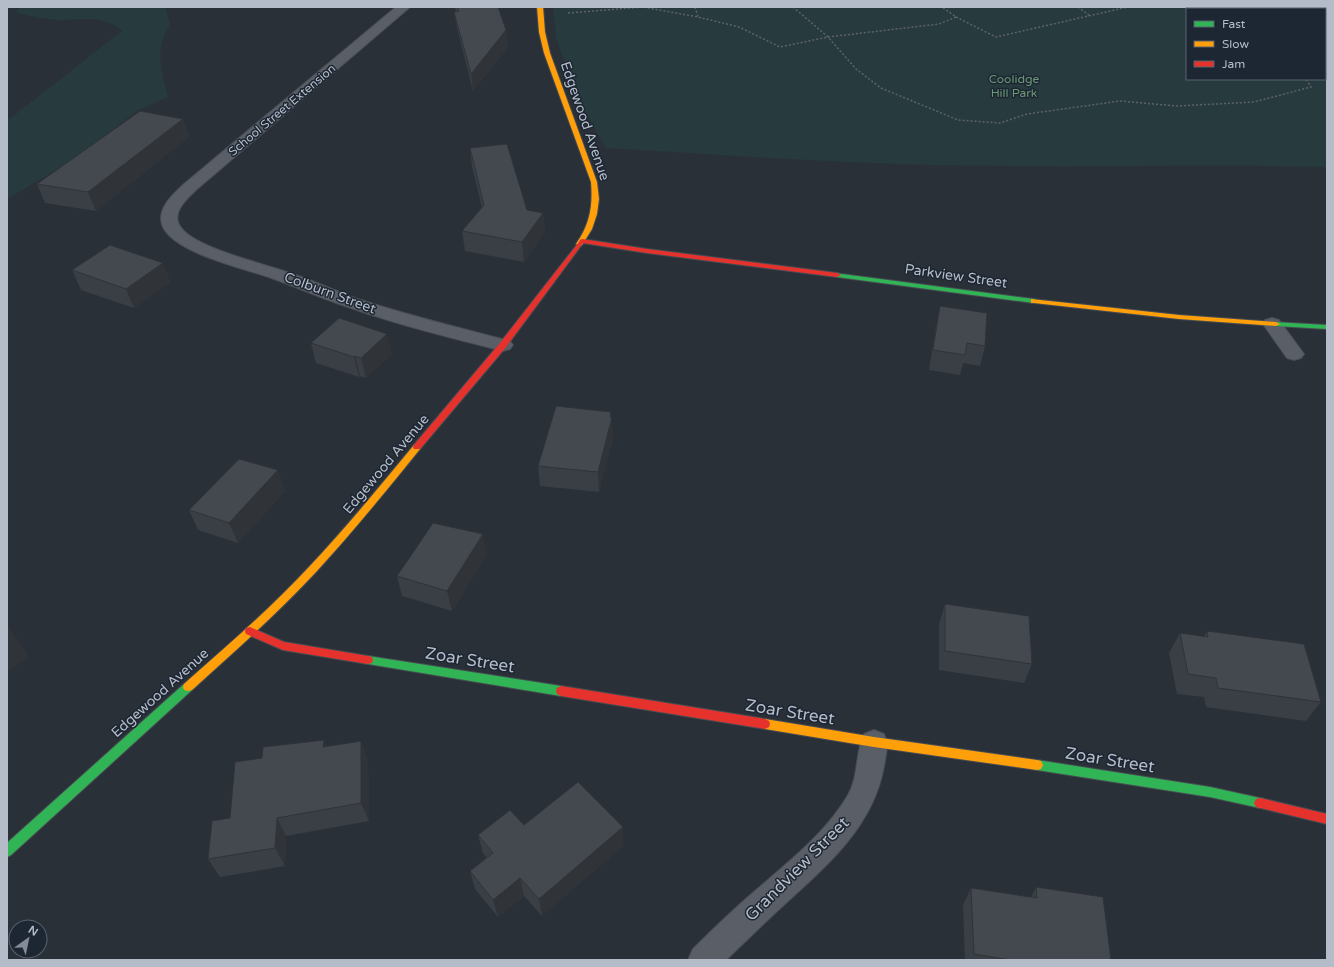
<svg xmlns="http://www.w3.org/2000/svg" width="1334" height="967" font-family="'Varela Round',sans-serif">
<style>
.green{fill:#273a3e;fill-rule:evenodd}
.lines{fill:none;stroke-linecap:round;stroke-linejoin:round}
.street-casing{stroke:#484c53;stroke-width:2}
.fast-casing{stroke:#484c53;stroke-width:2}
.slow-casing{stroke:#484c53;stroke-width:2}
.jam-casing{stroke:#484c53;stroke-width:2}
.path{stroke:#5d636a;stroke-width:1.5;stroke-dasharray:2 2;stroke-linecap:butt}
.street{fill:#5a5e66;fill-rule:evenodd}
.fast{fill:#30b455;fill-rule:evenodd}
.slow{fill:#ff9f0a;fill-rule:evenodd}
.jam{fill:#e5322d;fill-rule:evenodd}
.wall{fill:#3a3f45}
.shaded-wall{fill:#303338}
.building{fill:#444950;stroke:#303338}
.labels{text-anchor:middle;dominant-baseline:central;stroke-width:3;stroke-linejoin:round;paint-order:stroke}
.far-park-label{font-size:12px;fill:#6b9a76;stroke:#1d2633}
.far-street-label{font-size:12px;fill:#b4bcc9;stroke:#1d2633}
.street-label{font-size:14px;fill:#b4bcc9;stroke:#1d2633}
.near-street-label{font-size:17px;fill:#b4bcc9;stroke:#1d2633}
</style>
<rect width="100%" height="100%" fill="#2a3038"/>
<path class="green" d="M21 7H167L166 9 170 24C154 51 161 68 168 97L137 111 73 160 7 199V119L12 117 122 31C103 14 84 20 61 20 46 19 30 17 15 12Z
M553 7H1327V167C1221 164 1114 167 1008 166 874 166 740 156 606 148L578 99 556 38ZM1187 9H1325V79H1187Z"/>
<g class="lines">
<g class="street-casing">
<path id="street" d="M396 7H410L196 190C187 199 171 212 180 226 192 247 261 263 284 271 310 279 335 291 361 300 410 316 460 328 510 341L513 345 510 349 503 351C451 338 399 325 348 307 323 299 299 288 274 279 247 269 176 254 163 227 155 210 173 194 184 184Z
M1272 318 1279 320 1301 350 1304 354 1301 358 1294 360 1287 358 1263 324 1265 320Z
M874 730 884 734C889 745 886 754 884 766 874 825 828 865 786 903 765 922 746 941 726 960H688L693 949C715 927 738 905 762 885 793 858 827 831 848 795 859 776 855 753 864 734Z"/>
</g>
<g class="fast-casing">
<path id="fast" d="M834 273 1034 299 1038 301 1034 303 837 277 833 275Z
M1273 322 1327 325V329L1276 326H1273Z
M368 656 561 686 565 688 566 691 565 694 561 696 368 664 364 663 363 660 364 657Z
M188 683 192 684 193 687 192 690 11 855 7 857V843L184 684Z
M1037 760 1210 787 1260 798 1264 799 1266 803 1264 807 1260 808 1210 797 1037 770 1033 769 1031 765 1033 761Z"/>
</g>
<g class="slow-casing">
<path id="slow" d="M537 7H543L545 32 550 53 597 182 599 199 597 214 592 229 582 245 580 246 576 244C590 224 593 206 591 182L544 53 539 32Z
M1031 299 1179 315 1276 322 1280 324 1276 326 1179 319 1034 303H1031Z
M417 444 421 447 420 449C386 491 352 533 316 572 277 614 234 652 192 690L188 691 184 690 183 687 184 684C227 646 270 609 309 567 346 528 380 486 414 445Z
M765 719 874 737 1037 760 1041 761 1043 765 1041 769 1037 770 874 747 765 729 761 727 760 724 761 721Z"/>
</g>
<g class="jam-casing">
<path id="jam" d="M582 239 647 249 837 273 841 275 837 277 647 253 583 243 506 347 420 449H414L413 447 414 445 500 343 579 242 580 240Z
M250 627 284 642 368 656 372 657 373 660 372 663 368 664 283 650 246 634 245 631 246 628Z
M561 686 765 719 769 721 770 724 769 727 765 729 561 696 557 694 556 691 557 688Z
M1260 798 1327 814V824L1256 807 1254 803 1256 799Z"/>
</g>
<path class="path" d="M695 7 698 17
M793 7 828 37 856 69 881 88 958 120 1000 123 1027 114 1120 101 1177 106 1254 102 1311 87 1306 79
M1078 7 1090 16
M1292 7V9
M568 13 643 7 698 17 739 27 780 47 828 37 939 24 956 17 942 7
M956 17 996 37 1128 7"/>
<use href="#street" class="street"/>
<use href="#fast" class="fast"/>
<use href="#slow" class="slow"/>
<use href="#jam" class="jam"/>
</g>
<path class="wall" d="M455 7H498L506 30 508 47 473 91 457 28 454 12H456Z
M183 119 189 137 96 211 45 203 37 184Z
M470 148 527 210 543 213 545 232 524 262 465 251 462 231 482 207 472 167Z
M72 270 171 282 134 308 81 290Z
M940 306 985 346 980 366 963 363 960 375 929 370 936 326Z
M311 343 392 354 366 378 360 376 359 377 316 363Z
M611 412 613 438 599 492 540 486 538 466Z
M285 491 238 543 198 530 189 510Z
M487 554 452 611 402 596 397 576Z
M945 604 1032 664 1024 683 939 670V624Z
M1207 631 1321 702 1306 721 1206 707 1204 697 1177 694 1169 653 1180 633 1204 637Z
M324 740 326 746 368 760 369 821 286 836 285 866 220 877 208 859 262 758Z
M524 825 624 845 542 916 524 896 498 917 475 889 470 871 487 858 483 853 478 835Z
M1036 887 1111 960H965L963 905 971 888 1031 897Z"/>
<path class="shaded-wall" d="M506 30 508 47 473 91 471 74Z
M183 119 189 137 96 211 88 192Z
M543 213 545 232 524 262 522 242Z
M163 263 171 282 134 308 126 289Z
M387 334 392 354 366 378 361 358Z
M355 356 360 376 359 377 354 357Z
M611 412 613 438 599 492 598 472Z
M278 470 285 491 238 543 229 523Z
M483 534 487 554 452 611 447 591Z
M9 628 29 656 7 673V630Z
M324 740 332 759 323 747Z
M361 741 368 760 369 821 361 803Z
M277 818 286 836 285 866 275 848Z
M623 827 624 845 542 916 539 899Z
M520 878 524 896 498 917 493 900Z"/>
<path class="building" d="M457 7H498L506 30 471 74 454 12 459 11Z
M140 111 183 119 88 192 37 184Z
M507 144 527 210 543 213 522 242 462 231 484 205 470 148Z
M110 245 163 263 126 289 72 270Z
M940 306 987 313 985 346 967 343 965 355 933 350Z
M339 318 387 334 361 358 355 356 354 357 311 343Z
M556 406 611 412 610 417H612L598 472 538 466Z
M239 459 278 470 229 523 189 510Z
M433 523 483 534 447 591 397 576Z
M945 604 1029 616 1032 664 945 651Z
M1207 631 1304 644 1321 702 1218 688 1216 678 1188 674 1180 633 1208 637Z
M324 740 323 747 361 741V803L277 818 275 848 208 859 212 821 230 818 235 762 262 758 263 747Z
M578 782 623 827 539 899 520 878 493 900 470 871 493 853 478 835 510 810 524 825Z
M1036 887 1103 897 1111 960H1011L974 954 971 888 1037 898Z"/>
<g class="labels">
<g class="far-park-label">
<text x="1014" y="79">Coolidge<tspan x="1014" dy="14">Hill Park</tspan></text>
</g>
<g class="far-street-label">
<text transform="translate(282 110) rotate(-40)">School Street Extension</text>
</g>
<g class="street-label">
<text transform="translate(585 121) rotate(71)">Edgewood Avenue</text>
<text transform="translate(956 276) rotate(8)">Parkview Street</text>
<text transform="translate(330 293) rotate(20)">Colburn Street</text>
<text transform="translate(386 464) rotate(-50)">Edgewood Avenue</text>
<text transform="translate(160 693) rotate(-42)">Edgewood Avenue</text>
</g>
<g class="near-street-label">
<text transform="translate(470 660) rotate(9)">Zoar Street</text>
<text transform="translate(790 712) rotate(9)">Zoar Street</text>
<text transform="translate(1110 760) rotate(9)">Zoar Street</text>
<text transform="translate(797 869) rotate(-45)">Grandview Street</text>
</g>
</g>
<rect width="1334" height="967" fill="none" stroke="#b4bcc9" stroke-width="16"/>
<rect x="1186" y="8" width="140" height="72" fill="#1d2633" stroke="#59626f"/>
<rect x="1194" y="21" width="20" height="6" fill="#30b455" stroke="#59626f"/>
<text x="1222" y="28" font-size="12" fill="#b4bcc9">Fast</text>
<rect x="1194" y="41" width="20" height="6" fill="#ff9f0a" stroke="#59626f"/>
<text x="1222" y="48" font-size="12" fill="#b4bcc9">Slow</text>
<rect x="1194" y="61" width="20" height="6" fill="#e5322d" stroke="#59626f"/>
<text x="1222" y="68" font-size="12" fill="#b4bcc9">Jam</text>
<g transform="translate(28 939) rotate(33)"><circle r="19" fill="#1d2633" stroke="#59626f"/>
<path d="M0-3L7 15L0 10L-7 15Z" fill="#848b96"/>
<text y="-6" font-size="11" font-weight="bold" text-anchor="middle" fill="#b4bcc9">N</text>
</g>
</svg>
